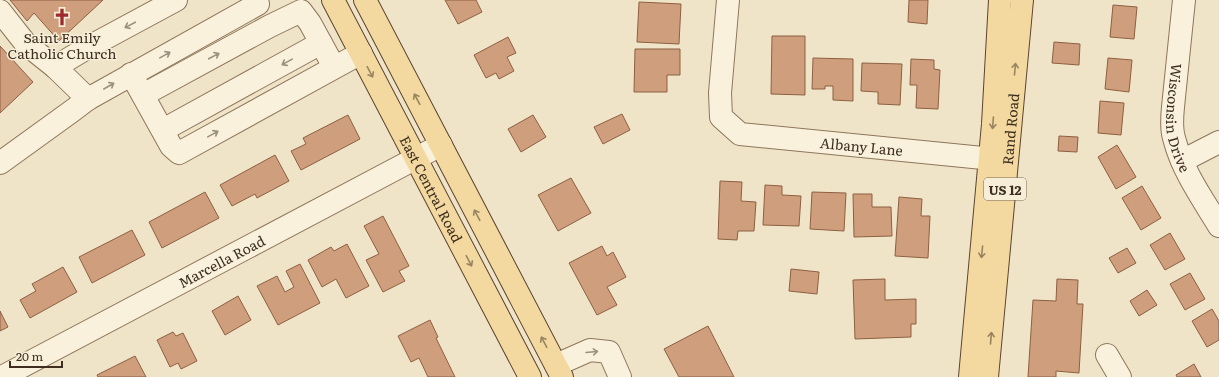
<svg xmlns="http://www.w3.org/2000/svg" width="1219" height="377" font-family="Literata,serif">
<style>
.building{fill:#cf9f7d;stroke:#8d5f41}
.lines{fill:none;stroke-linecap:round;stroke-linejoin:round}
.minor-casing{stroke:#8d765c;stroke-width:24}
.major-casing{stroke:#5b4430;stroke-width:24}
.minor{stroke:#faf1dc;stroke-width:22}
.major{stroke:#f3d9a0;stroke-width:22}
.oneway{stroke:#9c907e}
.oneway2{stroke:#988460}
.labels{text-anchor:middle;dominant-baseline:central;stroke-width:3;stroke-linejoin:round;paint-order:stroke}
.shield{fill:#f7eed8;stroke:#756857;stroke-width:1}
.shield-label{font-size:13px;font-weight:bold;fill:#3d2e20}
.poi-label{font-size:14px;fill:#3d2e20;stroke:#f7eed8}
.street-label{font-size:14px;fill:#3d2e20;stroke:#f7eed8}
</style>
<rect width="100%" height="100%" fill="#f0e4c8"/>
<path class="building" d="M10 0H103L59 41 34 13 27 21Z
M445 0H476L482 12 458 24Z
M909 0H928L927 24 908 22Z
M639 2 681 4 679 44 637 42Z
M1113 5 1137 7 1134 39 1110 37Z
M772 36H805V95L771 94Z
M508 37 516 53 507 57 514 71 499 79 496 73 486 78 474 55Z
M1054 42 1080 44 1079 65 1052 63Z
M0 46 33 82 0 113Z
M635 49H680V75H667V92H634Z
M813 58 853 59V101L833 100V86H825V89H812Z
M1108 58 1132 60 1129 92 1105 89Z
M911 59 934 60V69L940 70 938 109 916 108 917 85H910Z
M862 63 902 64 900 105 878 104V92L861 91Z
M1100 101 1124 103 1121 135 1098 133Z
M622 114 630 130 603 144 594 127Z
M348 115 360 139 301 170 291 151 306 144 303 138Z
M533 115 546 137 521 152 508 129Z
M1059 136 1078 137 1077 152 1058 151Z
M1117 145 1136 177 1116 189 1098 157Z
M275 155 289 181 257 198 255 194 232 206 220 185Z
M571 178 591 213 558 231 538 195Z
M720 181 742 182 741 201 756 202 754 231H738L737 240 718 239Z
M765 185 782 186V195L801 196 799 226 763 225Z
M1142 186 1161 218 1141 230 1122 198Z
M205 192 219 218 162 248 149 222Z
M812 192 846 193 844 231 810 229Z
M853 194H872V207H891L892 236 854 237Z
M899 197 922 199 921 216H930L928 258 895 256Z
M383 216 409 266 399 271 405 281 383 292 366 260 379 254 364 226Z
M132 230 145 255 92 283 79 257Z
M1170 233 1185 259 1165 270 1150 245Z
M347 244 369 286 346 298 336 279 322 287 308 260 331 247 334 251Z
M602 246 607 256 613 252 626 277 607 287 617 305 597 315 569 263Z
M1127 248 1136 263 1118 273 1109 258Z
M300 264 320 303 278 325 257 286 277 276 285 292 294 287 286 271Z
M63 267 77 292 30 318 20 300 36 291 32 284Z
M791 269 819 272 817 294 789 291Z
M1190 273 1205 299 1185 310 1170 284Z
M885 279V300L916 299V324H911V337L855 339 853 280Z
M1057 279 1078 280 1077 304H1083L1079 373 1056 371V377H1028L1033 300 1056 301Z
M1147 290 1157 305 1139 316 1130 301Z
M238 296 251 320 225 335 212 311Z
M1212 309 1219 321V340L1207 347 1192 321Z
M0 311 8 327 0 331Z
M430 320 438 337 436 338 455 377H428L419 358 411 362 398 336Z
M708 326 734 377H679L664 349Z
M173 332 176 336 183 333 197 361 181 369 178 363 170 367 157 340Z
M135 356 146 377H98L97 375Z
M1194 364 1201 377H1177L1176 375Z"/>
<g class="lines">
<g class="minor-casing">
<g id="minor">
<path id="s1" d="M728 0 720 93 721 117 740 134 983 158"/>
<path id="s2" d="M1184 0 1173 107C1172 117 1171 128 1174 138 1182 170 1202 198 1219 226"/>
<path d="M0 11 26 44 55 67 88 99"/>
<path d="M55 67 87 48 176 0"/>
<path d="M131 74 171 146 179 153 361 53"/>
<path d="M143 95 270 26 301 11 310 23 334 67"/>
<path d="M163 130 321 43"/>
<path d="M1182 161 1219 142"/>
<path d="M0 163 72 111 88 99 258 4"/>
<path d="M1107 355 1120 377"/>
<path d="M556 365 590 350 609 352 620 377"/>
<path id="s3" d="M2 377 441 145"/>
</g>
</g>
<g class="major-casing">
<g id="major">
<path id="s4" d="M333 0 530 377"/>
<path d="M365 0 562 377"/>
<path d="M970 377 993 124 1000 0"/>
<path id="s5" d="M987 377 1022 0"/>
</g>
</g>
<use href="#minor" class="minor"/>
<use href="#major" class="major"/>
</g>
<defs><path id="oneway-shaft" d="M-6 0H5M1.5-3L5.5 0L1.5 3" fill="none" stroke-width="1.6" stroke-linecap="round" stroke-linejoin="round"/></defs>
<g class="oneway">
<use href="#oneway-shaft" transform="translate(130 25) rotate(152)"/>
<use href="#oneway-shaft" transform="translate(165 55) rotate(-29)"/>
<use href="#oneway-shaft" transform="translate(214 56) rotate(-28)"/>
<use href="#oneway-shaft" transform="translate(287 62) rotate(151)"/>
<use href="#oneway-shaft" transform="translate(109 86) rotate(-30)"/>
<use href="#oneway-shaft" transform="translate(213 134) rotate(-29)"/>
<use href="#oneway-shaft" transform="translate(592 352) rotate(-5)"/>
</g>
<g class="oneway2">
<use href="#oneway-shaft" transform="translate(1015 69) rotate(-85)"/>
<use href="#oneway-shaft" transform="translate(370 72) rotate(62)"/>
<use href="#oneway-shaft" transform="translate(417 99) rotate(-118)"/>
<use href="#oneway-shaft" transform="translate(993 123) rotate(94)"/>
<use href="#oneway-shaft" transform="translate(477 215) rotate(-118)"/>
<use href="#oneway-shaft" transform="translate(982 252) rotate(96)"/>
<use href="#oneway-shaft" transform="translate(469 261) rotate(62)"/>
<use href="#oneway-shaft" transform="translate(991 338) rotate(-85)"/>
<use href="#oneway-shaft" transform="translate(544 342) rotate(-118)"/>
</g>
<defs>
<g id="church-bare" transform="scale(1.38)"><path d="M-1.2-6h2.4v3.5h3.3v2.4h-3.3V6h-2.4V-.1h-3.3v-2.4h3.3Z" fill="#9e2a2b" stroke="#f7eed8" stroke-width="2.5" paint-order="stroke"/></g>
</defs>
<g fill-rule="evenodd">
<use href="#church-bare" x="62" y="17"/>
</g>
<g class="labels">
<rect class="shield" x="984" y="178" width="42" height="22" rx="3"/>
<g class="shield-label">
<text x="1005" y="189">US 12</text>
</g>
<g class="poi-label">
<text x="62" y="37">Saint Emily<tspan x="62" dy="16">Catholic Church</tspan></text>
</g>
<g class="street-label">
<text stroke="none"><textPath href="#s2" startOffset="119">Wisconsin Drive</textPath></text>
<text stroke="none"><textPath href="#s5" startOffset="249">Rand Road</textPath></text>
<text stroke="none"><textPath href="#s1" startOffset="265">Albany Lane</textPath></text>
<text stroke="none"><textPath href="#s4" startOffset="213">East Central Road</textPath></text>
<text stroke="none"><textPath href="#s3" startOffset="248">Marcella Road</textPath></text>
</g>
</g>
<path d="M10 361v6h52v-6" fill="none" stroke="#3d2e20" stroke-width="2"/>
<text x="16" y="361" font-size="12" fill="#3d2e20" stroke="#f7eed8" stroke-width="3" paint-order="stroke">20 m</text>
</svg>
